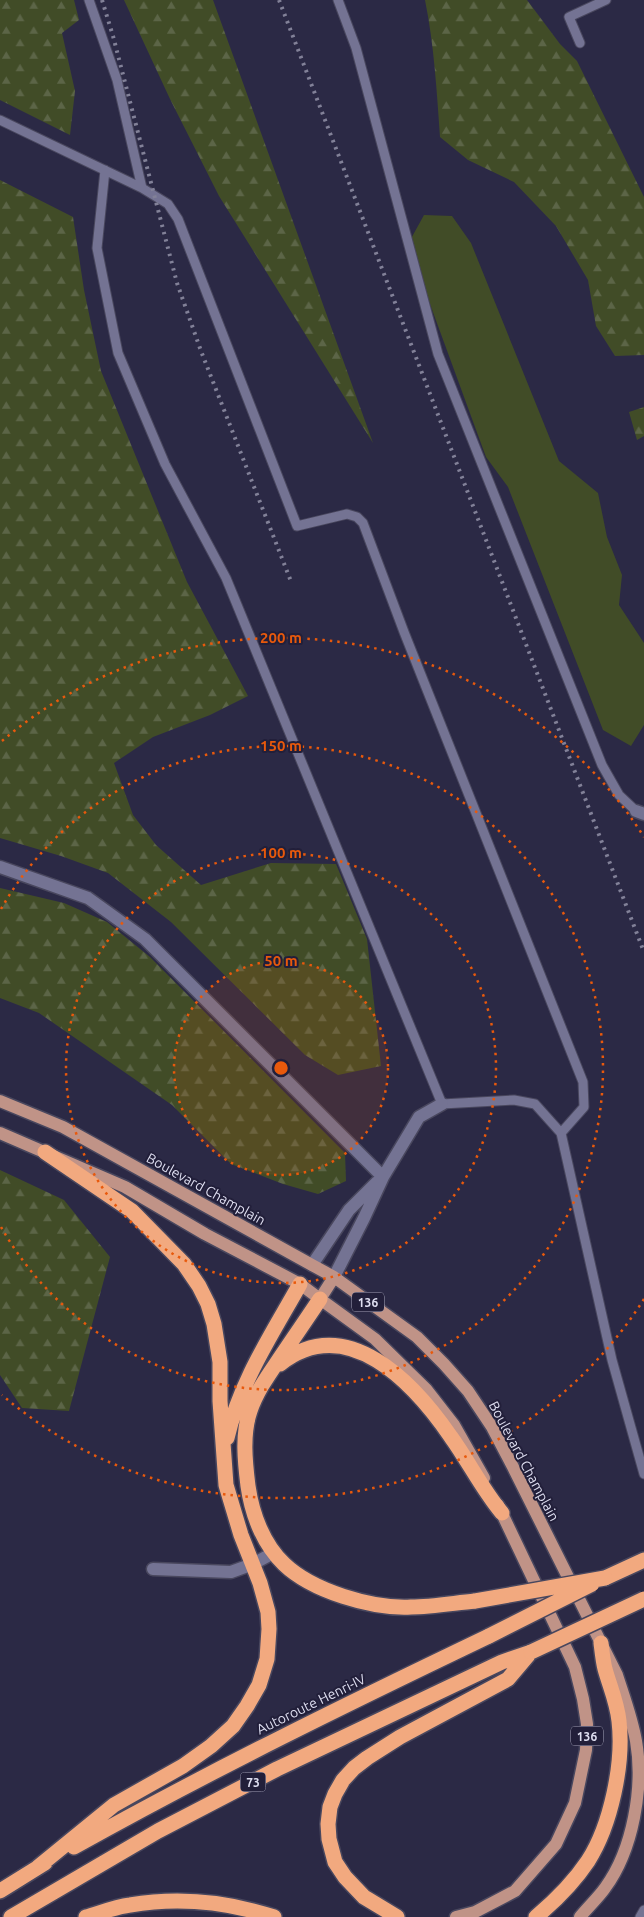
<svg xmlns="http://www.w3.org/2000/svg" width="644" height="1917" font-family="Ubuntu,sans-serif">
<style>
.forest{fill:url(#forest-firs)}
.green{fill:#414c27}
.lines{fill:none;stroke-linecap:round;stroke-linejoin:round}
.lane-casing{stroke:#49475e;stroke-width:11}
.street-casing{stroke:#49475e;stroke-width:15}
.primary-casing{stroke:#49475e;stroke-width:15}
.highway-casing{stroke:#49475e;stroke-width:18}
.lane{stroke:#747393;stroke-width:9}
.street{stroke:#747393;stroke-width:12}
.primary{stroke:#c09387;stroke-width:12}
.highway{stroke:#f2a97f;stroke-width:15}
.rail{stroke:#828198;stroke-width:4;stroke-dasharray:2.5 5;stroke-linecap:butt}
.highway-bridge-casing{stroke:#49475e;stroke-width:18;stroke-linecap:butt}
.highway-bridge{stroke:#f2a97f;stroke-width:15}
.ring{fill:none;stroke:#e8590c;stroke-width:2.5;stroke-dasharray:2.5 5}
.labels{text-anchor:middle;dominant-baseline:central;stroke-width:4;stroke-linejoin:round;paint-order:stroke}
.shield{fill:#221f3a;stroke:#a6a5ba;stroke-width:1}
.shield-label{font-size:12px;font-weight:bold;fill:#dfdff1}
.street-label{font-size:14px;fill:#dfdff1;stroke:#221f3a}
.centre{fill:#e8590c;stroke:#221f3a;stroke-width:2.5}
.ring-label{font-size:15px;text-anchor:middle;font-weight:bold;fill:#e8590c;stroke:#221f3a;stroke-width:4;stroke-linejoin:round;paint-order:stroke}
</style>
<defs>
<pattern id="forest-firs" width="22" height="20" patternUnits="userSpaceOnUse" patternTransform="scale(1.25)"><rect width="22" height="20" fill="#414c27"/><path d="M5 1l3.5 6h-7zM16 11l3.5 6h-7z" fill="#5c6547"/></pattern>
</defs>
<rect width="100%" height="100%" fill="#2b2945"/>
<path class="forest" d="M0 0H74L79 20 62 33 75 91 70 135 0 100Z
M124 0H213L373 443 219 196 170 99Z
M425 0H527L560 44 577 61 644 197V355L615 356 596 326 588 280 556 226 514 182 468 160 440 137C437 93 434 44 425 0Z
M0 180 73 217 84 290 101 371 187 582 248 696 210 715 153 737 114 763 133 815 156 845 201 885 271 863 336 864 367 939 381 1066 338 1075 305 1055 171 922 108 873 61 856 0 838Z
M644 407V436L637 440 629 412Z
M0 888 64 903 107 922 150 957 345 1153 346 1181 318 1194 283 1184 231 1164 172 1105 39 1013 0 998Z
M0 1170 64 1200 110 1257 69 1411 22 1408 0 1375Z"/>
<path class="green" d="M424 215 452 216 471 243 559 461 598 493 607 537 622 575 619 605 644 643V725L631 746 603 730 508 487 486 457 408 244Z"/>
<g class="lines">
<g class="lane-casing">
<path id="lane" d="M89 0 117 80 142 188
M338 0 356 48 438 354 602 765 619 795 636 811
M580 43 569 17 606 0
M0 120 142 188 168 204 178 219 297 526 347 514 357 517 363 523 404 632 583 1082 584 1107 561 1133
M105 170 97 248 118 353 165 464 226 578 442 1104 514 1100 535 1104 561 1133 612 1360 644 1474
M640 1917 644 1910"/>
</g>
<g class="street-casing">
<path id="street" d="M636 811 644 814
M0 867 88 898 145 939 383 1177
M312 1265 349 1210 377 1182
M334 1277 364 1218 383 1177 419 1117 442 1104
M153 1569 231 1572 253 1564 275 1552"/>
</g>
<g class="primary-casing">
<path id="primary" d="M0 1101 63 1127 312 1265 334 1277 417 1337 444 1364 468 1391 492 1427 513 1467 617 1675C624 1697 632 1718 636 1741 644 1787 633 1850 605 1888 598 1898 588 1907 580 1917
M0 1133 125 1187 205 1234 300 1284 320 1299 375 1339 426 1389 454 1425 484 1478
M320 1299 334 1277
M456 1917 475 1912 515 1891 556 1844 575 1803 586 1750 587 1724 583 1699 575 1667 498 1505"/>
</g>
<g class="highway-casing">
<path id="highway" d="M320 1299C308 1317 295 1336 282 1355 270 1373 257 1390 250 1411 242 1434 245 1462 248 1486 252 1514 263 1544 284 1564 312 1591 372 1609 411 1607 432 1607 454 1603 475 1601
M280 1364C347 1311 414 1383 451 1437 469 1462 482 1489 502 1513
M227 1438C240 1382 272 1334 300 1284
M605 1578 644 1560
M74 1847C210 1771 349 1703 489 1636
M38 1867 114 1805 183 1766 211 1746 233 1726 247 1706 259 1685 267 1659 269 1629 268 1612 260 1583 241 1535 226 1485 220 1401V1362L214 1324 208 1304 199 1286 184 1264 132 1211 45 1152
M0 1891 45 1863
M11 1917 158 1831 277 1769 502 1662 531 1652
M86 1917C100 1913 115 1907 130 1905 178 1897 228 1902 274 1917
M397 1917 364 1897 345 1877 335 1862 329 1839 328 1824 330 1807 335 1794 343 1780 354 1768 367 1758 400 1737 508 1679 530 1653
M536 1917C555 1901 574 1882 588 1861 611 1825 624 1763 619 1721 617 1702 610 1687 605 1669 603 1661 602 1651 601 1643"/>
</g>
<use href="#lane" class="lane"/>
<use href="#street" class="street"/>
<use href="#primary" class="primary"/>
<use href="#highway" class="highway"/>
<path class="rail" d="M102 0 113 36 177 283 201 351 292 584
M279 0 644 952"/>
<g class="highway-bridge-casing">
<path id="highway-bridge" d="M475 1601 605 1578
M489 1636 592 1584
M531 1652 644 1599"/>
</g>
<use href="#highway-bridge" class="highway-bridge"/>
</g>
<circle cx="281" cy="1068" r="107" fill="#e8590c" fill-opacity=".12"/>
<g class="ring">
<circle cx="281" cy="1068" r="107"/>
<circle cx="281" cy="1068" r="215"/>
<path d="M1 909A322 322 0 1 1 1 1227"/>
<path d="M644 1299A430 430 0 0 1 2 1395M2 741A430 430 0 0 1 644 837"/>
</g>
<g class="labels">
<g class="shield">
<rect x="352" y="1292.5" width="32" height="19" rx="4"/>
<rect x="571" y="1726.5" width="32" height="19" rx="4"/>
<rect x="240.5" y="1772.5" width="25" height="19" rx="4"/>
</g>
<g class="shield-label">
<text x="368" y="1302">136</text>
<text x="587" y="1736">136</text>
<text x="253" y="1782">73</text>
</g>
<g class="street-label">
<text transform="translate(206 1189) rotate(29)">Boulevard Champlain</text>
<text transform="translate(524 1461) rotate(62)">Boulevard Champlain</text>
<text transform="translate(311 1704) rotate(-26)">Autoroute Henri-IV</text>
</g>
</g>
<circle cx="281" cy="1068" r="8" class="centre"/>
<g class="ring-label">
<text x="281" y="643">200 m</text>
<text x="281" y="751">150 m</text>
<text x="281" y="858">100 m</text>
<text x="281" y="966">50 m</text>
</g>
</svg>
